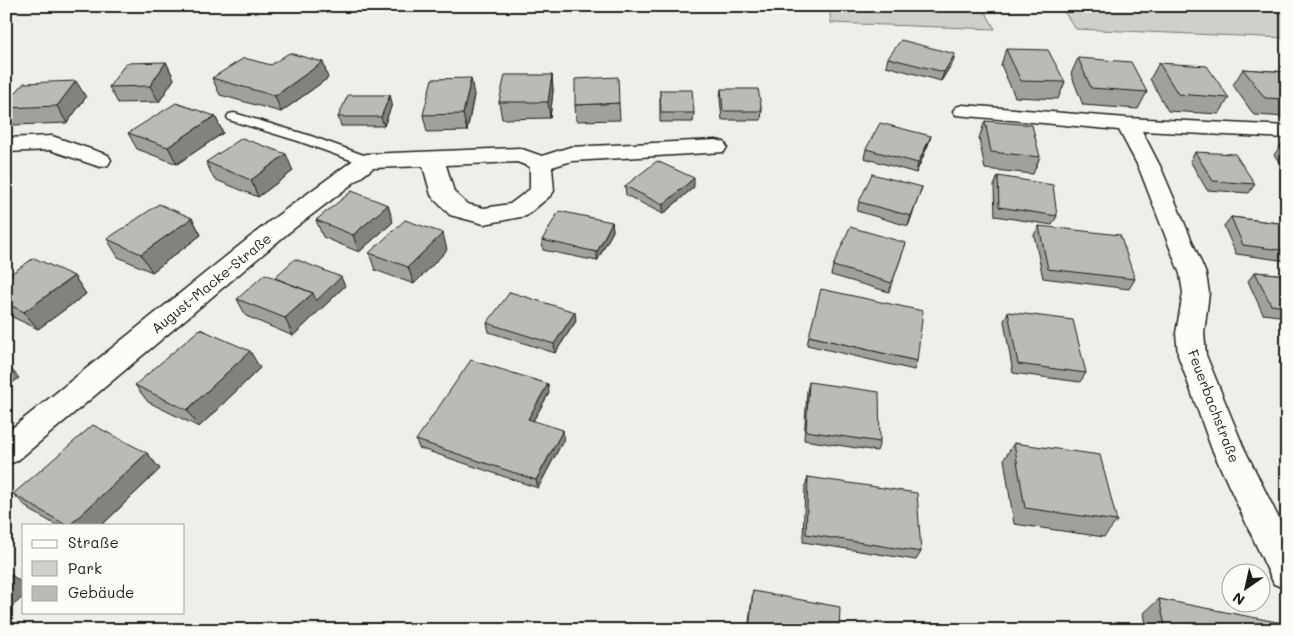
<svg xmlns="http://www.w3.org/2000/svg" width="1293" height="636" font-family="Mali,sans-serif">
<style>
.green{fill:#d0cfcc;stroke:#767674}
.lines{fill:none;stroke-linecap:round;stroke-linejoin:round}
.service-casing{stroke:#1c1c1c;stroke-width:3}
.minor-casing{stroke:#1c1c1c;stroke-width:3}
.service{fill:#fdfcf7;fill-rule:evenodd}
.minor{fill:#fdfcf7;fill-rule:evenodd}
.wall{fill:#a1a09d;stroke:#1c1c1c}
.shaded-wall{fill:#83827f;stroke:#1c1c1c}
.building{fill:#bbbab6;stroke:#1c1c1c}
.labels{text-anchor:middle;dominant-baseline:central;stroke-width:5;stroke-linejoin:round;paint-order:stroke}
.street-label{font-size:14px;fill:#1c1c1c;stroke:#fdfcf7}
</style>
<rect width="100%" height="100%" fill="#f0eeea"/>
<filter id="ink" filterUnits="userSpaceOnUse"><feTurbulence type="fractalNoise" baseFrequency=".02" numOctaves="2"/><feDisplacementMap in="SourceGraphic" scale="10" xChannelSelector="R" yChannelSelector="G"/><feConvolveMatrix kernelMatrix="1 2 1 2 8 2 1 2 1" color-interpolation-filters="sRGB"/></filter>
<g filter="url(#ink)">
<path class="green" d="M829 6H982L995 29 831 23Z
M1060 6H1280L1287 12V38L1076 29Z"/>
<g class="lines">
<g class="service-casing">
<path id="service" d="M234 113 308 135 372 158 374 161 372 164H362L298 141 229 120 227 117 229 114Z"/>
</g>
<g class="minor-casing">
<path id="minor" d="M963 105 1127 118 1287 126V138L1142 131 1161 168 1206 274 1209 293 1204 333 1206 355 1243 446 1287 535V589L1274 584 1211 447 1178 355 1176 333 1183 293 1180 274 1139 168 1119 130 956 115 953 111 956 107Z
M52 136 108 155 111 160 108 165 100 167 50 150 6 152V138Z
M716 140 724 142 727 147 724 152 572 161 552 167 554 191 550 196 526 216 484 224 450 215 435 200 431 195 423 166 373 168 288 233 17 461 6 465V433L270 221 359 156 367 154 519 148 542 156 570 147ZM517 162 530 167V189L510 204 484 208 467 204 454 192 446 165Z"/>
</g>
<use href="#service" class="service"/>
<use href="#minor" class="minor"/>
</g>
<path class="wall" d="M1006 49 1065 82 1058 99 1015 97 1001 65Z
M888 58 953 62 941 81 886 66Z
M1078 58 1147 92 1138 109 1083 105 1071 74Z
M166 62 174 79 159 102 118 103 109 87Z
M1159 63 1229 98 1219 114 1168 111 1150 79Z
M271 65 328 78 281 112 220 95 212 78Z
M1243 69 1287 72V117L1254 115 1233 85Z
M552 75 553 91 550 118 502 119 499 102Z
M721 89 762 111 761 120H722L720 98Z
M660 90 694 113 693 122H660Z
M390 95 392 104 384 126H341L338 117Z
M474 95 467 131 427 132 423 115Z
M86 97 67 123 14 125 6 113V104Z
M619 103 620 120 576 121 575 105Z
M215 116 223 133 177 164 137 149 128 133Z
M985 121 1040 157 1033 174 985 169 979 138Z
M931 136 928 145 916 173 864 158 866 149Z
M1286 138H1287V172L1274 155Z
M1195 152 1255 184 1249 193 1207 190 1190 161Z
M206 162 293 171 258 197 214 179Z
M998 176 1057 216 1052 225 995 216 994 186Z
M625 186 694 187 663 214 626 195Z
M922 187 908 226 857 211 859 202Z
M1231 217 1287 224V261L1236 254 1224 226Z
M192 218 201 235 152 272 118 257 107 239Z
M316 220 393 222 359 252 323 237Z
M612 222 613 231 597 261 543 250 542 240Z
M1039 226 1135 279 1129 289 1043 278 1034 235Z
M906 243 889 292 831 275 833 266Z
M447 250 414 284 375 270 369 253Z
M1255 272 1287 275V317L1263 314 1248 281Z
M74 276 86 294 38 329 6 314V277Z
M274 278 345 286 293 336 246 316 237 299Z
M1008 312 1086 373 1080 382 1013 373 1004 321Z
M576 321 555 353 489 332 487 323Z
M809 336 917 361 914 370 807 345Z
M1287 354V377L1279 362Z
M260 368 199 427 148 402 135 385Z
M809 382 880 442 877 451 804 440 807 391Z
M549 393 533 421 564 439 538 488 419 448 416 440Z
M1014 443 1117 521 1104 537 1014 524 1004 459Z
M147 453 160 469 102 525H56L30 510 13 494Z
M808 477 921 552 916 560 803 542 805 486Z
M753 591 839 630H748Z
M1159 599 1285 630H1147L1144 613Z"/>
<path class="shaded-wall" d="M955 54 953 62 941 81 944 72Z
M166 62 174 79 159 102 150 86Z
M323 62 328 78 281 112 275 96Z
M552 75 553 91 550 118 548 102Z
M471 78 474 95 467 131 463 114Z
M76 81 86 97 67 123 57 106Z
M390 95 392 104 384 126 381 117Z
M215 116 223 133 177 164 168 147Z
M931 136 928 145 916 173 918 163Z
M286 154 293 171 258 197 251 180Z
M694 178V187L663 214V205Z
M922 187 919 196 908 226 911 216Z
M388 205 393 222 359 252 353 235Z
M192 218 201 235 152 272 141 254Z
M612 222 613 231 597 261V252Z
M443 233 447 250 414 284 408 267Z
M74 276 86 294 38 329 24 312Z
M341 277 345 286 293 336 285 318 313 293Z
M575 312 576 321 555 353 554 344Z
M250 351 260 368 199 427 187 410Z
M6 363 19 378 6 388Z
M548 384 549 393 529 428 528 419Z
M563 430 564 439 538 488 536 480Z
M147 453 160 469 102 525H70Z
M12 575 24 585V596L6 612V580Z"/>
<path class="building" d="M901 40 955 54 944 72 888 58Z
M1006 49 1048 50 1065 82 1021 81Z
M289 53 323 62 275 96 212 78 244 58 271 65Z
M1078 58 1131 62 1147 92 1091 88Z
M166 62 150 86 109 87 126 63Z
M1159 63 1207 66 1229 98 1178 94Z
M1243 69 1287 72V99L1265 98Z
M505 75H552L548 102H499Z
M618 77 619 103 575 105V79Z
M471 78 463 114 423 115 432 79Z
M76 81 57 106 6 108V104L24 83Z
M721 89H758L762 111H723Z
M660 90H692L694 113H661Z
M348 95H390L381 117H338Z
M176 103 215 116 168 147 128 133Z
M985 121 1032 125 1040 157 991 152Z
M880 123 931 136 918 163 866 149Z
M242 138 286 154 251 180 206 162Z
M1195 152 1235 154 1255 184 1213 181Z
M657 161 694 178 663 205 625 186Z
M872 174 922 187 911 216 859 202Z
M998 176 1053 185 1057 216 999 207Z
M352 191 388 205 353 235 316 220Z
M159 204 192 218 141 254 107 239Z
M559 211 612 222 597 252 542 240Z
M1231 217 1287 224V251L1243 245Z
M405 220 443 233 408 267 369 253Z
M1039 226 1120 235 1135 279 1048 269Z
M850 227 906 243 892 283 833 266Z
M34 258 74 276 24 312 6 303V277Z
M295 259 341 277 316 301 313 293 274 278Z
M1255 272 1287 275V307L1271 305Z
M265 274 313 293 285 318 237 299Z
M821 289 923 311 917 361 809 336Z
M510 292 575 312 554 344 487 323Z
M1008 312 1073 320 1086 373 1018 364Z
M200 329 250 351 187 410 135 385Z
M471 360 548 384 528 419 563 430 536 480 416 440Z
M809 382 879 392 880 442 806 431Z
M93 425 147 453 70 525H66L13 494Z
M1014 443 1100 455 1117 521 1025 508Z
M808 477 917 493 921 552 806 534Z
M6 572 12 575 6 580Z
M753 591 840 607 839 630H749Z
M1159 599 1282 623 1285 630H1166Z"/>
</g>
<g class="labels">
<g class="street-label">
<text transform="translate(211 283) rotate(-39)">August-Macke-Straße</text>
<text transform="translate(1214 406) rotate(69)">Feuerbachstraße</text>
</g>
</g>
<rect width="1293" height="636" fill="none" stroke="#fdfcf7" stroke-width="25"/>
<rect x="12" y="12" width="1268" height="611" fill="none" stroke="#1c1c1c" stroke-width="2" filter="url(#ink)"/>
<rect x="22" y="524" width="162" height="90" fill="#fdfcf7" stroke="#a3a29f"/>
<rect x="32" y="540" width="25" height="8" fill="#fdfcf7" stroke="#a3a29f"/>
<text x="68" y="548" font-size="15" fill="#1c1c1c">Straße</text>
<rect x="32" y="561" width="25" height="15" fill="#d0cfcc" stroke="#a3a29f"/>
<text x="68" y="574" font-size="15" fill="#1c1c1c">Park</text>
<rect x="32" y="586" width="25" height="15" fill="#bbbab6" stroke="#a3a29f"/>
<text x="68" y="598" font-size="15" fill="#1c1c1c">Gebäude</text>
<g transform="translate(1246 588) rotate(214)"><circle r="24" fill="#fdfcf7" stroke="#a3a29f"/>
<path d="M0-4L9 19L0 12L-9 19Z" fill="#1c1c1c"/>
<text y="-8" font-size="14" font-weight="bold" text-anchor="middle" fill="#1c1c1c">N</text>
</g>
</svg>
